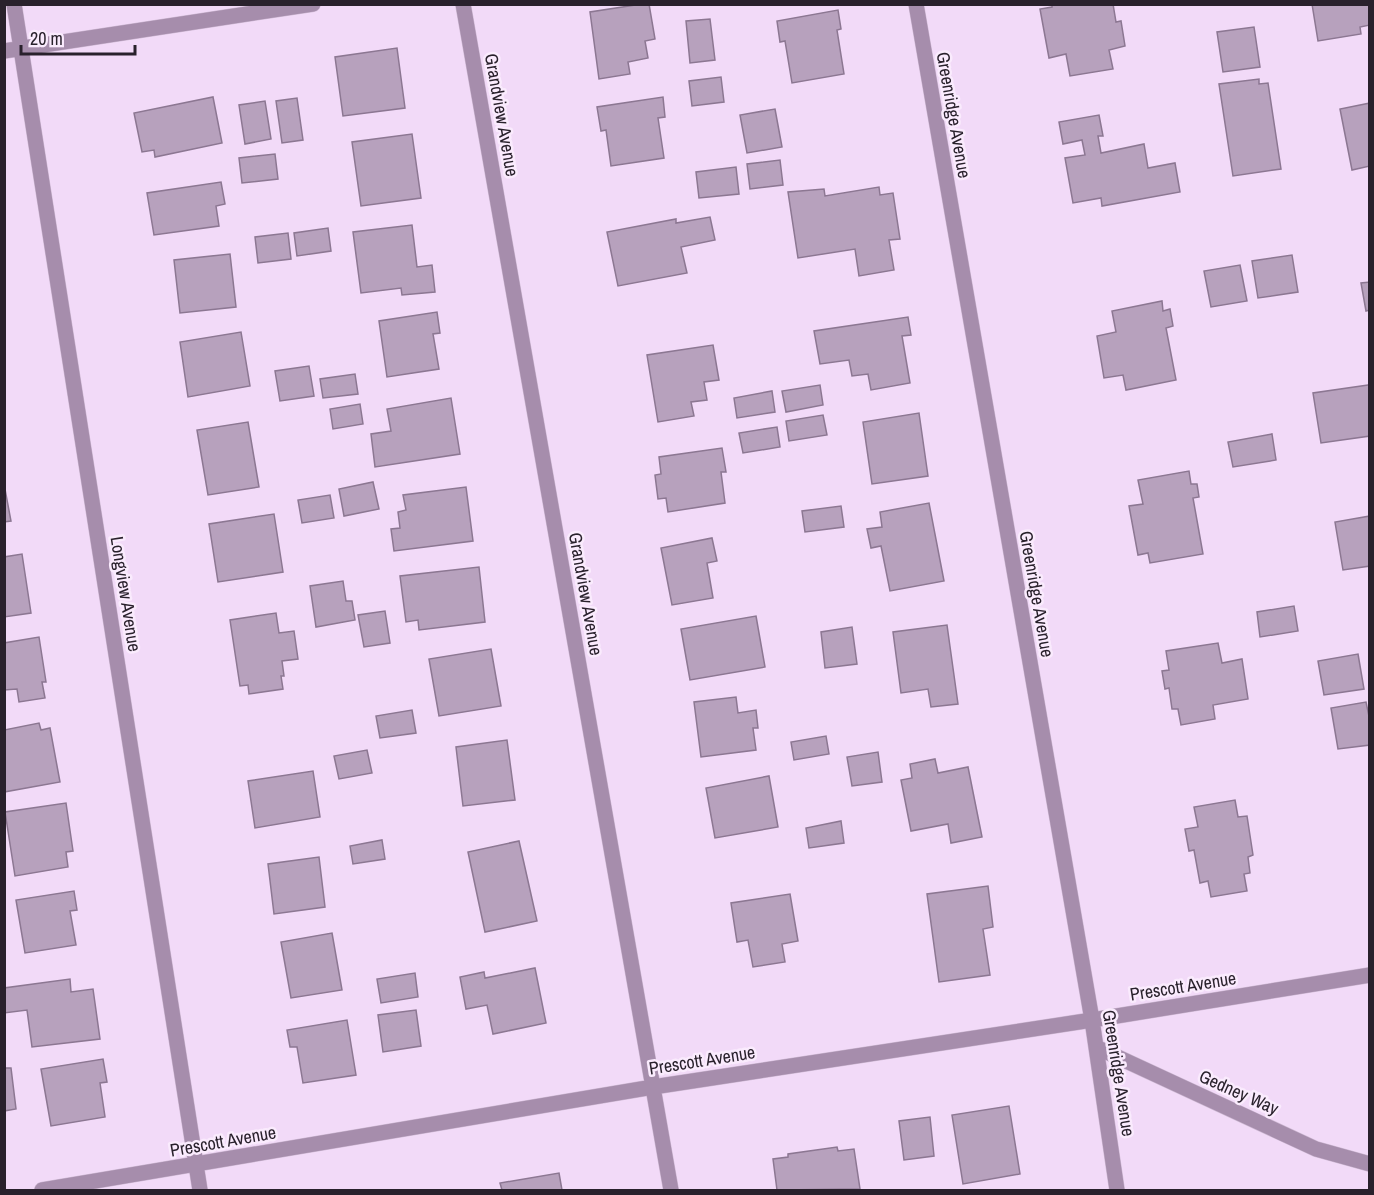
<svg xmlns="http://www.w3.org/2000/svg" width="1374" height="1195" font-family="'Archivo Narrow',sans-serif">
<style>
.building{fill:#b7a1bd;stroke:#8c7792;stroke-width:1.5}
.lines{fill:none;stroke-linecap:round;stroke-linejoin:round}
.street-casing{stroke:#ceb9d3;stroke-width:16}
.street{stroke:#a68dac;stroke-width:15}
.labels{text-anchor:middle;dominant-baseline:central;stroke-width:5;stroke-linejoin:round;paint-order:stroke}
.street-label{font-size:18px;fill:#29212c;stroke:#faebfd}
</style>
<rect width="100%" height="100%" fill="#f2daf8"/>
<path class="building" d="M642 4H649L655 39 645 41 648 58 628 62 630 74 599 79 590 12Z
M1052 4H1113L1116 22 1121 21 1125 46 1109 50 1113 69 1070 76 1066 54 1049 58 1040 9 1052 7Z
M1312 4H1370V25L1360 27 1361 34 1318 41Z
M838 10 841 29 837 30 844 74 792 83 785 41 780 42 777 21Z
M710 19 715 60 690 63 686 21Z
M1254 27 1260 67 1223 72 1217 32Z
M397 48 405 108 343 116 335 57Z
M721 77 724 102 692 106 689 81Z
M1259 79V84L1268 83 1281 169 1233 176 1219 84Z
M213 97 222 143 155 157 154 150 142 152 134 113Z
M663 97 665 117 658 118 664 158 611 166 606 130 601 131 597 107Z
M297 98 303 140 282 143 276 101Z
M265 101 271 139 245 144 239 105Z
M1370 103V166L1352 170 1340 109Z
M775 109 782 147 747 153 740 115Z
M1099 115 1103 136H1098L1101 153 1144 144 1148 168 1175 163 1180 192 1102 206 1101 198 1073 203 1065 158 1085 155 1082 140 1063 144 1059 122Z
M412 134 421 198 361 206 352 142Z
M275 154 278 179 242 183 239 158Z
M780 160 783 185 750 189 747 164Z
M736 167 739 194 699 198 696 172Z
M221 182 225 204 216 206 219 226 154 235 147 193Z
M879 187 880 195 893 193 900 239 889 240 894 270 859 276 855 249 798 258 788 192 824 189 825 196Z
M710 217 715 240 681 247 687 273 618 286 607 232 676 219V223Z
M412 225 417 267 432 265 435 292 402 295 401 288 361 293 353 232Z
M328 228 331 251 297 256 294 233Z
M288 233 291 259 258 263 255 237Z
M230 254 236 307 180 313 174 260Z
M1292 255 1298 292 1258 298 1252 261Z
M1240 265 1247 301 1211 307 1204 271Z
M1370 282V310L1366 311 1361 283Z
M1162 301 1163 311 1170 309 1173 326 1166 328 1176 380 1126 390 1123 375 1104 378 1097 336 1116 332 1112 311Z
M437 312 440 333 433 334 439 369 387 377 379 321Z
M908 317 911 335 902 336 910 383 871 390 868 374 852 376 849 360 820 364 814 331Z
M241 332 250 386 188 397 180 342Z
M713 345 719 380 704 382 707 400 691 402 694 416 658 422 647 355Z
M309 366 314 396 280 401 275 371Z
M355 374 358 394 323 398 320 379Z
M820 385 823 405 786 412 782 391Z
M1368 385H1370V436L1321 443 1313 393Z
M772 391 775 412 737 418 734 398Z
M451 398 460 454 375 467 371 434 391 431 387 409Z
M360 404 363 424 333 429 330 409Z
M919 413 928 476 872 484 863 422Z
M823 415 827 435 789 441 786 421Z
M248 422 259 487 208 495 197 430Z
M777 427 780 447 743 453 739 433Z
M1272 434 1276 460 1233 467 1228 442Z
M722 448 726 472H721L725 503 668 512 666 498 658 499 655 475 661 474 659 457Z
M1189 471 1191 484H1197L1199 497 1193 498 1203 554 1150 563 1148 553 1138 555 1129 506 1143 504 1138 480Z
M373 482 379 509 344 516 339 489Z
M4 484 11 521 4 522Z
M466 487 473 541 394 551 391 529 400 528 398 512 406 510 403 495Z
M330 495 334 518 302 523 298 500Z
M929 503 944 581 890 591 881 546 871 548 867 529 882 527 880 512Z
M841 506 844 527 805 532 802 511Z
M274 514 283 572 218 582 209 524Z
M1370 516V566L1343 570 1335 522Z
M712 538 717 561 707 563 713 598 672 605 661 548Z
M22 554 31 613 4 617V557Z
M479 567 485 622 419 630 418 620 406 622 400 576Z
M343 581 346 601H352L355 620 316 627 310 586Z
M1294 606 1298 631 1260 637 1257 612Z
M385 611 390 643 364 647 358 615Z
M276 613 279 633 294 631 298 659 282 661 284 676H281L283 689 249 694 248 685 240 686 230 620Z
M756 616 765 667 690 680 681 629Z
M947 625 958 704 931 707 928 689 901 693 893 632Z
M852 627 857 664 825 668 821 632Z
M39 637 46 682H42L45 698 19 702 17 689 4 690V643Z
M1218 643 1222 663 1242 659 1248 699 1213 705 1215 719 1181 725 1178 709H1172L1169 688 1165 689 1162 671 1169 670 1166 651Z
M491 649 501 706 439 716 429 659Z
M1358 654 1364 689 1324 695 1318 661Z
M736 697 738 713 756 710 758 728H753L756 750 701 757 694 702Z
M1366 702 1370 721V745L1338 749 1331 708Z
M412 710 416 733 380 738 376 716Z
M39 723 41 730 50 728 60 782 4 792V730Z
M826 736 829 754 794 760 791 742Z
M507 740 515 800 463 806 456 747Z
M367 750 372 773 339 779 334 756Z
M878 752 882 782 852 786 847 757Z
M935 759 938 773 968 767 982 837 951 843 948 824 911 831 901 780 912 778 910 764Z
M313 771 320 817 255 828 248 781Z
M769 776 778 827 715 838 706 788Z
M1235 800 1238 817 1247 816 1253 855 1248 857 1250 873 1244 874 1247 891 1211 897 1208 881 1200 883 1194 850 1189 851 1185 829 1198 827 1194 807Z
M66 803 73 851 66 852 68 867 15 876 5 812Z
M841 821 844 843 809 848 806 828Z
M382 840 385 859 353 864 350 846Z
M519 841 537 921 485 932 468 852Z
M319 857 325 907 274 914 268 864Z
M988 886 993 927 983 929 990 975 939 982 927 894Z
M74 891 77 910 70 911 76 945 25 953 16 900Z
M790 894 798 941 782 944 785 962 753 967 748 940 737 942 731 903Z
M332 933 342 990 291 998 281 942Z
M535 968 546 1023 493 1034 487 1005 466 1009 460 977 484 972 485 978Z
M415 973 418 997 381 1003 377 979Z
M70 979 71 992 93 989 100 1039 32 1047 27 1010 4 1013V988Z
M416 1010 421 1046 383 1052 378 1015Z
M347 1020 356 1075 303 1083 297 1047H290L287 1030Z
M103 1059 107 1082 100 1083 105 1117 51 1126 41 1069Z
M4 1068H11L16 1109 4 1111Z
M1009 1106 1020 1174 963 1184 952 1115Z
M930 1117 934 1156 904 1160 899 1121Z
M837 1147 838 1151 854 1149 860 1189 777 1190 773 1159 788 1157V1154Z
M559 1173 562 1190H502L500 1183Z"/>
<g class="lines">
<g class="street-casing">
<path id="street" d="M14 4 200 1190
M463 4 671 1190
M916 4 1092 1020 1117 1190
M4 51 313 4
M1096 1047 1316 1149 1370 1164
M42 1190 653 1087 1092 1020 1370 975"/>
</g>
<use href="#street" class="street"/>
</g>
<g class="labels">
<g class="street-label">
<text transform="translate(502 115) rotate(80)">Grandview Avenue</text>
<text transform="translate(954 115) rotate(80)">Greenridge Avenue</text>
<text transform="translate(126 594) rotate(81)">Longview Avenue</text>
<text transform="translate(586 594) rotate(80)">Grandview Avenue</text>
<text transform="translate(1037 594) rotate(80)">Greenridge Avenue</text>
<text transform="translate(1183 986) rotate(-9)">Prescott Avenue</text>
<text transform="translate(702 1060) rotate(-9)">Prescott Avenue</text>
<text transform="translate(1119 1073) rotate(81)">Greenridge Avenue</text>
<text transform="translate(1239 1092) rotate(24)">Gedney Way</text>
<text transform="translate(223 1141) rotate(-10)">Prescott Avenue</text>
</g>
</g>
<rect width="1374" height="1195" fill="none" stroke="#29212c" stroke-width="12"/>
<path d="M21 45v9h114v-9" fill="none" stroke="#29212c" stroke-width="3"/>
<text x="30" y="45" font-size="18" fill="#29212c" stroke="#faebfd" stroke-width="4.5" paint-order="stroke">20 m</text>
</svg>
